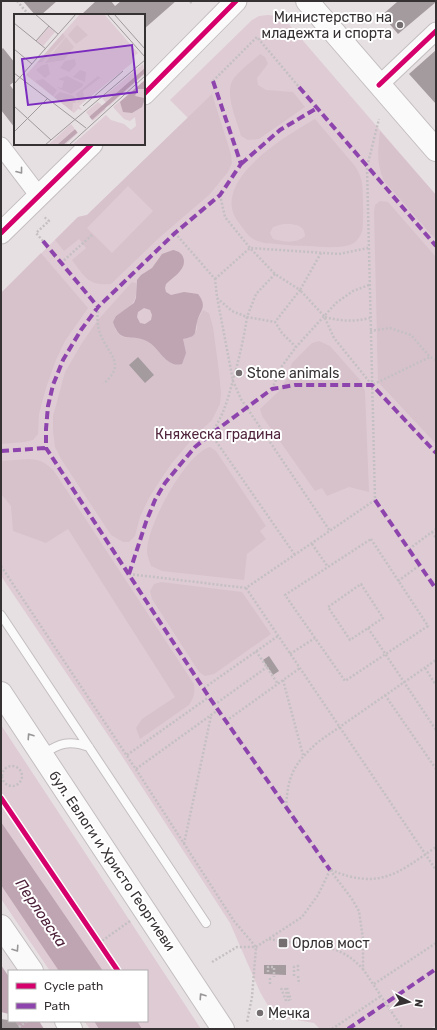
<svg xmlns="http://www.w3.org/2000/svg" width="437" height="1030" font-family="Rubik,sans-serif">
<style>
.green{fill:#dfcbd4}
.forest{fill:#d7c2cc;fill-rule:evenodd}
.water{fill:#bea5b1;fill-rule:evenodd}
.building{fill:#a49b9f}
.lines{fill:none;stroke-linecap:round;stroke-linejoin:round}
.service-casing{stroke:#c3bec0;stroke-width:10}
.minor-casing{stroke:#c3bec0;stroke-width:19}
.tertiary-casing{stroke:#c3bec0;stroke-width:23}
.primary-casing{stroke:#c3bec0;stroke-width:24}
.path{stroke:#c4c0c2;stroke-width:2.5;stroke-dasharray:2 2;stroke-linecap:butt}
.service{stroke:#fbfafb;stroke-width:8}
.minor{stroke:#fbfafb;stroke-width:17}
.tertiary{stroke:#fbfafb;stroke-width:21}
.primary{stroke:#fbfafb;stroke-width:22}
.quiet{stroke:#8e44ad;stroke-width:4;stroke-dasharray:8 4;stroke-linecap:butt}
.cycleway-casing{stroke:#fff;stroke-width:8}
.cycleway{stroke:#d6006c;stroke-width:5}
.oneway{stroke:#989697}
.poi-dot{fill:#746e71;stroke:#fff;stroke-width:1.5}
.labels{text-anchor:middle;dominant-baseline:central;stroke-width:4;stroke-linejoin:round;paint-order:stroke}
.poi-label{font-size:14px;fill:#363133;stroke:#fff;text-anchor:start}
.park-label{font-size:14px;fill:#51253d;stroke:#fff}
.street-label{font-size:14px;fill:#363133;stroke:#fff}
.water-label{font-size:15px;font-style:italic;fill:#4d213a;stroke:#fff}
.inset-road{fill:none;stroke:#a09a9d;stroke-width:1}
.view{fill:#7b2cbf;fill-opacity:0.15;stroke:#7b2cbf;stroke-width:2}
.inset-edge{fill:none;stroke:#363133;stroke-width:2}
</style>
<rect width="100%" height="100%" fill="#e7e0e3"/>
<path class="green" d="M268 15 278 16 286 21 436 195V1025L430 1029H320L314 1023 274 1016 260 992 230 923 120 753 1 576V293L78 217 87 215 188 118 170 100 252 20 259 16Z
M1 725 201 1029H90L84 1021H147V971H50L1 899Z"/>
<path class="forest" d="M260 54 265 57 268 64 257 78 258 85 266 90 293 92 305 107 259 139 248 140 241 136C237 120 223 92 234 78 241 69 252 61 260 54Z
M212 94 231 154 232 163 228 172 209 195 160 237 111 284C88 286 85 277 72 260L86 248 79 239 64 251 55 240 78 217 87 215ZM128 186 153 211 112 253 87 228Z
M315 119 355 166C358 171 361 176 362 183 363 191 364 223 362 231 361 235 358 240 354 243 344 249 321 247 309 246 298 246 287 245 276 244 271 243 265 244 261 242 250 240 245 231 239 223 207 182 287 135 315 119ZM283 224C293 224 305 224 305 236 296 244 284 242 273 239L270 233 273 227Z
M380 131 436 195V240L384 181C376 162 378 151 380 131Z
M380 201 388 202 436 257V444L378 382 374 212 375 205Z
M41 253 88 308 65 341 56 360 46 388 39 414 38 434 33 440 25 442 1 444V293Z
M132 282 136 283C138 303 131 306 116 316L115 329C126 344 128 334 142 338 153 342 161 353 168 361L183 339 189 338 197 330V321L203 310 209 313 213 327 219 372 221 393 220 404 212 420 194 437 172 463 159 482 149 498 140 517 135 536 129 542H123L111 535 61 459 55 447 53 431V416L65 372 82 343 97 321Z
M319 341 330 346 360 380 365 391 369 492 349 487 327 496 322 488 315 491 262 416 260 409 278 392 286 380 292 363 312 343Z
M210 447 216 451 266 526 260 531 266 539 247 554 244 580 162 571 151 566C150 562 147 556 147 552 146 527 186 453 210 447Z
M29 459C41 460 45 462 54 471L194 684C195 693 194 698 189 705L140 739 136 728 142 719 175 697 68 529 46 543 13 531 11 506 1 494V461Z
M161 582 242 592 271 634 214 674 205 676 199 672 152 599 150 591 154 584Z"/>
<path class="water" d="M173 250C177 251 181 252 183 257 188 269 173 277 166 284L165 288 166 292 171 295 184 292 198 294C208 307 200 310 197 322 194 334 198 336 183 339L186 353 182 364C167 368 160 350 150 343 133 331 121 347 113 322L116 316 134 303 136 298 137 280 141 275 152 268 162 254ZM144 308 150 310 152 315 151 320 145 324 140 323 137 317 138 312Z
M1 822 103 971H59L1 885Z
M1 965 9 977V1014L1 1012Z
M15 1021H39L44 1029H21Z
M94 1021H137L142 1029H99Z"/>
<path class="building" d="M23 1H57L41 15H35Z
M96 1H111L115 6 121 1H176L144 29V15H83L82 14Z
M396 1H436V2L398 34 382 15 397 2Z
M3 48 15 63V81L10 85 15 92V128L1 110V50Z
M436 50V104L409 74Z
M138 357 154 375 145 383 129 365Z
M269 656 279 671 273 675 263 660Z
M264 965H286V975L264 974Z
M1 1019 15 1021 21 1029H1Z"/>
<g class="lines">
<g class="service-casing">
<path id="service" d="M1 615 206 923
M43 754C60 743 69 740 89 747"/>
</g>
<g class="minor-casing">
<path id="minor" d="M379 85 436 31
M1 146 39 196"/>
</g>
<g class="tertiary-casing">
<path id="tertiary" d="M144 94 236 1
M1 233 92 144"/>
</g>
<g class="primary-casing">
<path id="primary" d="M307 1 436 150
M1 693 223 1029
M1 926 32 971
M66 1021 71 1029"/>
</g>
<path class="path" d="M17 1 29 15
M190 3 192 1
M213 81 257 37 299 87
M220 195 225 217 250 248 275 274 300 290 275 322
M175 233 215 279 217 297 233 381 241 399 330 531
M43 241 36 233 49 221 43 216
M321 253 300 290 324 316 334 338 372 385 430 357
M61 263 92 235
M275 274 256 294 247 317 275 322 282 333 296 347
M215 279 250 248 339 254 368 248
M217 298 232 311 247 317C244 338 239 359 233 380 227 402 224 414 211 434L295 555
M98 307C97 318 97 328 102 338 106 347 115 356 115 366 115 373 108 379 104 384
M325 317C340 321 354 322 370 318
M370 331 390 328 411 335 430 357 436 360
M272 389 282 366 296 347 336 303 353 291 369 285
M432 532 436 538
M371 539 428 626 345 681 285 595Z
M312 544 328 567
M409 549 436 529
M1 566 139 774 234 921 256 947 252 997 247 1022
M129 574 246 588 375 500 367 167 379 119
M398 581 420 565
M432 582 436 579
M361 584 383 618 350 640 328 607Z
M246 588 436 870
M368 628 436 730
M256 651 278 684
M290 654 315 638
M425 668 436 685
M283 680 303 755
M204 688 278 636
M385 695 436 769
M214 705 267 667
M226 721 300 668
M127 755 209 697
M2 776a10 10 0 1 1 20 0a10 10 0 1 1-20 0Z
M136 769 218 710
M286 807C288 774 294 764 318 742L436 660
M184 844 211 716
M330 870 352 899 359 911 363 939V969L403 1029
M331 870C379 890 397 874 436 847
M269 939 333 949C346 953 354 960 363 969
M99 943 130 921
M212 962 237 947H256L302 917 318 895 330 870
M268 972V967H274V977
M294 976V967L298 966V971
M298 976 299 984
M270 984V977
M374 984 436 943
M281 988 287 1003
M285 988 289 1001
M287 988 291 1000
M19 1027 27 1021
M332 1029 381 996"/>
<use href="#service" class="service"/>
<use href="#minor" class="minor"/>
<use href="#tertiary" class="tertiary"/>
<use href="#primary" class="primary"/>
<path class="quiet" d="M213 81 241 164 220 195 175 233 98 307 81 330 63 360 53 385 48 406 46 429V448L209 697 330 870
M299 87 436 246
M241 164 280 130 317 108
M43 241 98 307
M1 451 46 448
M375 500 436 589
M129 574 146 522 155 500 165 483 179 466 195 447 211 434 272 389 295 385H372L436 453
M348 1029 436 969"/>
<g class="cycleway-casing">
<path id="cycleway" d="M379 85 436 31
M144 94 236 1
M1 233 92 144
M1 798 118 971"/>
</g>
<use href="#cycleway" class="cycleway"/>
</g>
<defs><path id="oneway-chevron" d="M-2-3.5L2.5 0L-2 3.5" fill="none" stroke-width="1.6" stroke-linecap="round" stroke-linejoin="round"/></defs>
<g class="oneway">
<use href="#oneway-chevron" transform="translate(20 171) rotate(52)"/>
<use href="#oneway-chevron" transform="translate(30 736) rotate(-124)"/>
<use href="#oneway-chevron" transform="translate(16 949) rotate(56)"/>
<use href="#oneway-chevron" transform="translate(202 996) rotate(-124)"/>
</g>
<g class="poi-dot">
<circle cx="400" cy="25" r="4"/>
<circle cx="239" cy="373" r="4"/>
<rect x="278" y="938" width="10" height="10" rx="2"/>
<circle cx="260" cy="1013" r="4"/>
</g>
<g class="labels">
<g class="poi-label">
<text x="392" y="17" text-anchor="end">Министерство на<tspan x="392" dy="16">младежта и спорта</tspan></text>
<text x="247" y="373">Stone animals</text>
<text x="292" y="943">Орлов мост</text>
<text x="268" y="1013">Мечка</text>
</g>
<g class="park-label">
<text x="218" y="434">Княжеска градина</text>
</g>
<g class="street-label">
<text transform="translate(112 861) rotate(56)">бул. Евлоги и Христо Георгиеви</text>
</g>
<g class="water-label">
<text transform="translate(41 913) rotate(56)">Перловска</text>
</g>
</g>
<g transform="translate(14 14)">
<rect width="131" height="131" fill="#e7e0e3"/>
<path d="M66 0H90L124 39 118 44V49L65 92 68 96 64 95 60 99 12 61ZM35 13 41 18 29 32 23 27ZM129 50 131 60 95 92 88 84ZM131 66V131H58L92 101 97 106 110 110 117 116 122 112 121 103 116 107 110 105 99 93ZM84 88 92 95 79 107 72 98ZM57 110 64 119 51 131H34Z" fill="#dfcbd4"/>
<path d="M63 11 74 21 62 30 54 21ZM49 19 51 23 28 48 23 49ZM52 23 60 33 50 46 31 49ZM61 45 62 51 55 58 46 54 51 47ZM34 50 36 60 31 64 22 56 28 51ZM66 56 72 58 71 68 59 63ZM53 62 69 70V72L57 80 42 73 48 74 50 67 44 65ZM84 62 91 67 86 64 69 77 70 83 64 89 62 80ZM29 65 43 76 39 82 21 67ZM46 78 60 82 62 89H59L58 97 40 83Z" fill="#d7c2cc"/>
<path d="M131 54V59L79 105 49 131H43ZM131 66V85L128 93 118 99 109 98 106 88ZM124 75H130V84L121 82Z" fill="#bea5b1" fill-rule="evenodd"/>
<path d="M74 101 79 107 64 119 60 114Z" fill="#e7e0e3"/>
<path class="inset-road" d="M21 0 44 20M93 0 131 43M100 0 131 35M0 9 32 35M22 27 35 12M0 35 18 50M0 59 72 114M0 70 62 0M0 92 37 126M69 92 109 57M0 118 34 84M31 131 131 46M55 131 131 62"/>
<path class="view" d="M118 31 123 78 14 91 8 45Z"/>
<rect width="131" height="131" class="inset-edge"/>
</g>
<rect width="437" height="1030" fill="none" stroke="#363133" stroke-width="4"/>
<rect x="8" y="970" width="140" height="52" fill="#ffffff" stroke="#afadad"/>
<rect x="16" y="983" width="20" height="6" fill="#d6006c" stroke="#afadad"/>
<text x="44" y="990" font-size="12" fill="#363133">Cycle path</text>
<rect x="16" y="1003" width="20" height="6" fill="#8e44ad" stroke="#afadad"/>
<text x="44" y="1010" font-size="12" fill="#363133">Path</text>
<g transform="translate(409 1002) rotate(97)" stroke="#ffffff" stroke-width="3" paint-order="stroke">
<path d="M0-3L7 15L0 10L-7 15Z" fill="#363133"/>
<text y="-6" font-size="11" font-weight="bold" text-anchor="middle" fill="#363133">N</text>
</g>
</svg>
